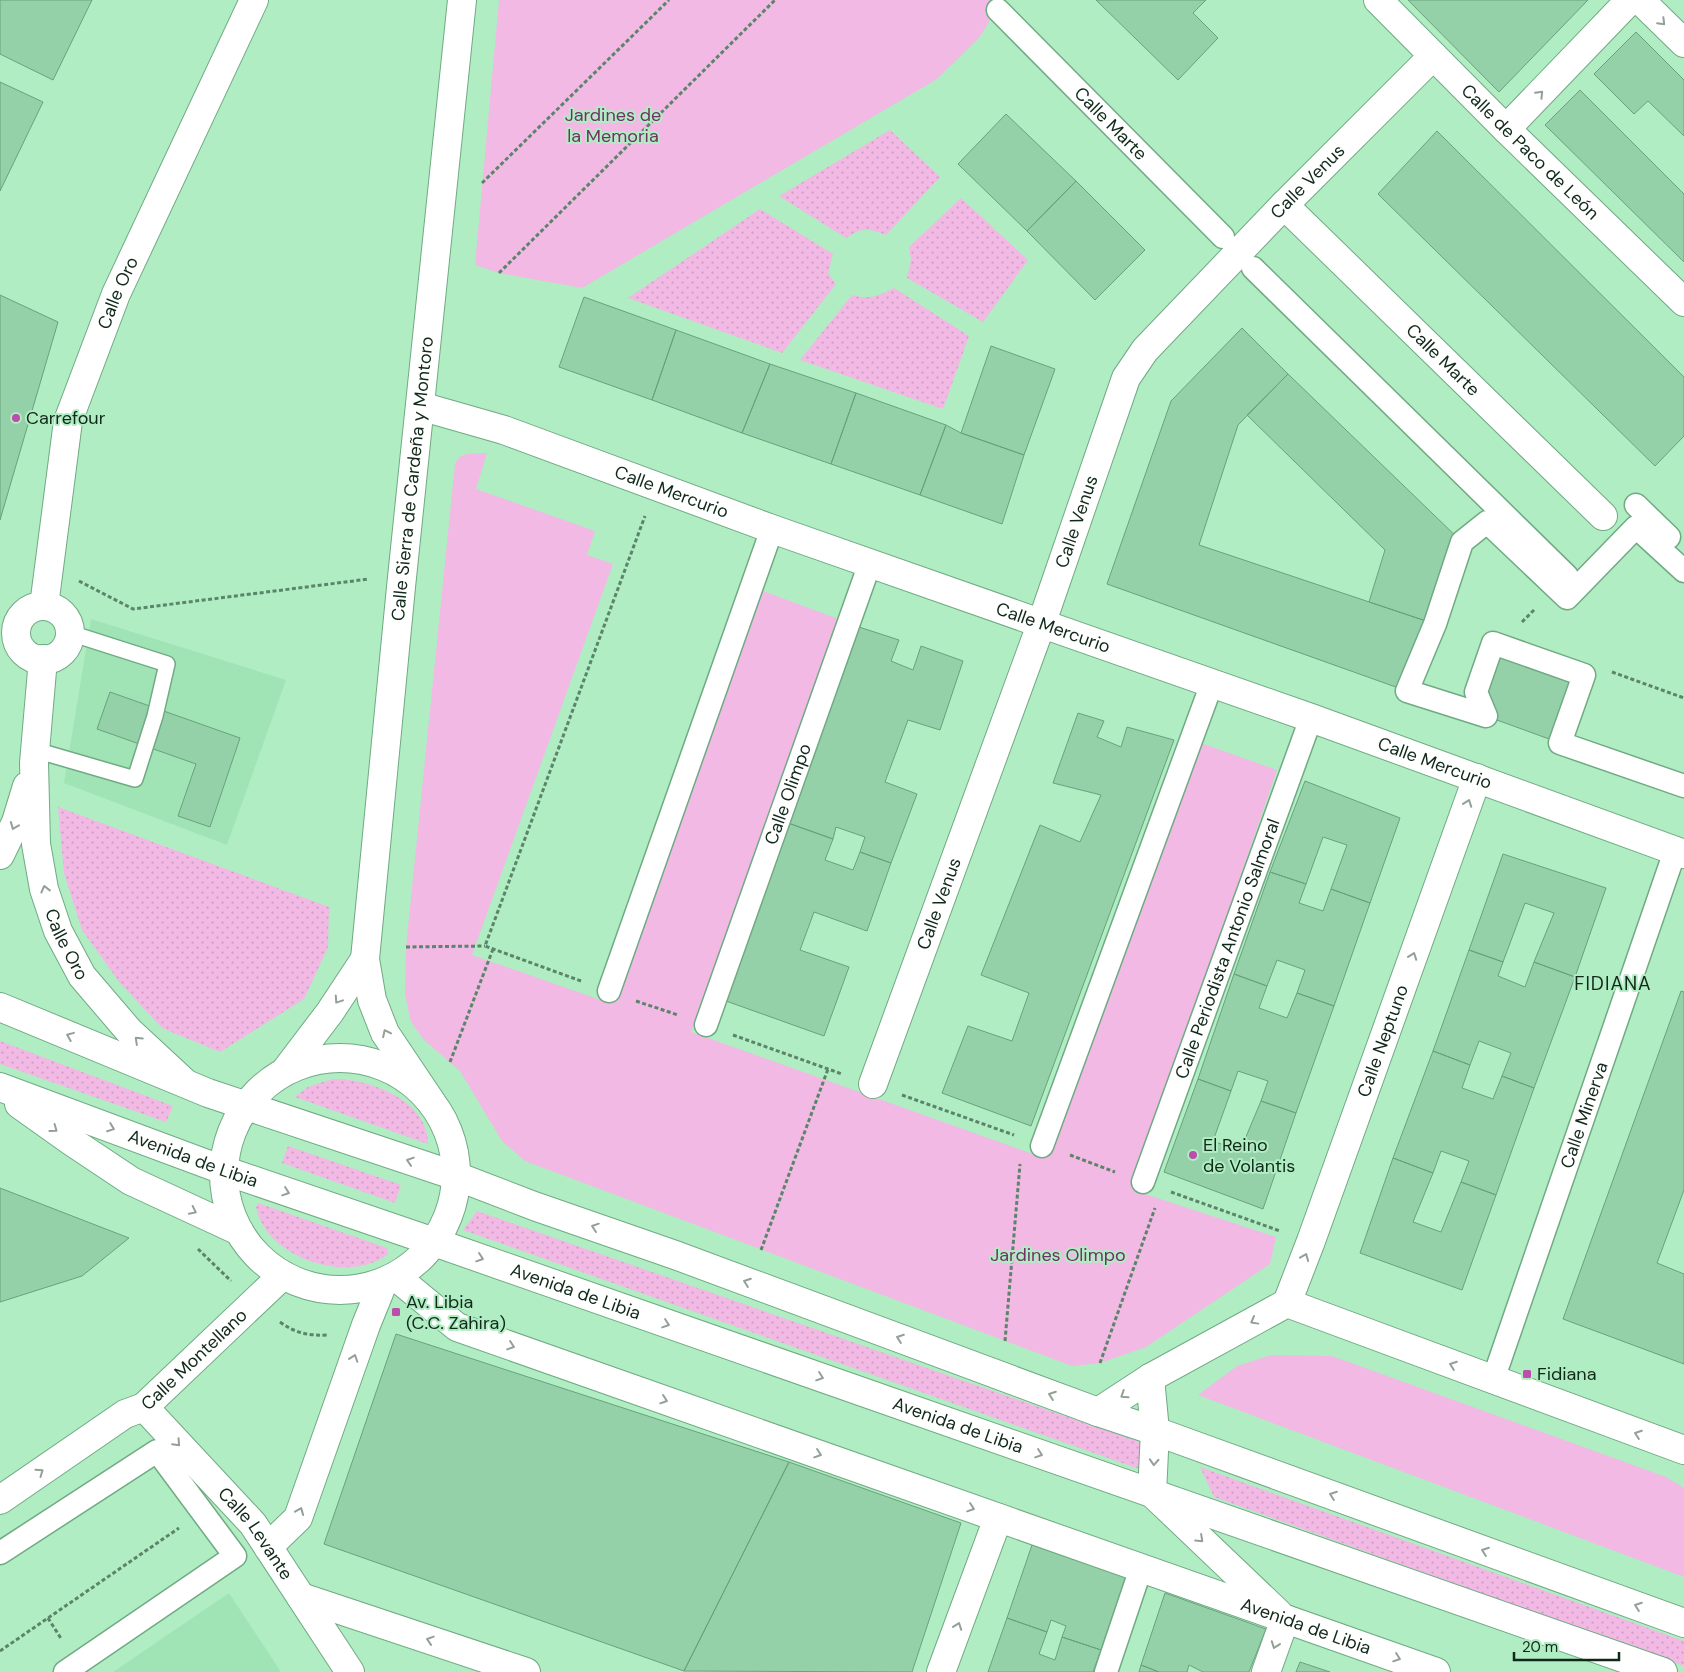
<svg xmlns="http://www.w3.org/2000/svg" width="1684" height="1672" font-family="'DM Sans',sans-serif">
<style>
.built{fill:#a0e4b6}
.grass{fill:url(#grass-dots)}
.park{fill:#f1b9e4}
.building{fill:#95d1a8;stroke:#68a27b}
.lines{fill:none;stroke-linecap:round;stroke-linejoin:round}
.service-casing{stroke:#70aa83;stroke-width:18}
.pedestrian-casing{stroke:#70aa83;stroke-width:25}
.minor-casing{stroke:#70aa83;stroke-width:30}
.tertiary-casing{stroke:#70aa83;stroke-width:30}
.secondary-casing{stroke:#70aa83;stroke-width:30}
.primary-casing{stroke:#70aa83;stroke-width:30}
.path{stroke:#5b8469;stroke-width:3;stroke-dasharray:4 2.5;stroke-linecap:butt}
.service{stroke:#fff;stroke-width:15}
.pedestrian{stroke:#fff;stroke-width:22}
.minor{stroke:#fff;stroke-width:28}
.tertiary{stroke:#fff;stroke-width:28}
.secondary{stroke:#fff;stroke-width:28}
.primary{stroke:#fff;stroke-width:28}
.oneway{stroke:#949f98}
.poi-dot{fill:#bc4daa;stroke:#b0edc3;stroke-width:2}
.labels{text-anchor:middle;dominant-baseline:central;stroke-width:4;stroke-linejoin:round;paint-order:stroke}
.park-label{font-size:18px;fill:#723067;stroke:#b0edc3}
.street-label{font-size:18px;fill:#11291a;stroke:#b0edc3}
.poi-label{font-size:18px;fill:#11291a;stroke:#b0edc3;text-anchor:start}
.neighbourhood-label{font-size:19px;letter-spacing:1px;fill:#11291a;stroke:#b0edc3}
</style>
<defs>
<pattern id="grass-dots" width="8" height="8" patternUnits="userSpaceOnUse" patternTransform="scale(1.25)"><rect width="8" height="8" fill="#f1b9e4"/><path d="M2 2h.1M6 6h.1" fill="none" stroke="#ce9fc3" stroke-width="1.8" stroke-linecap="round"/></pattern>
</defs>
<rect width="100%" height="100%" fill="#b0edc3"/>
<path class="built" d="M91 619 286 680 227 845 64 783Z
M229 1593 281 1672H113Z"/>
<path class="grass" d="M890 130 940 177 886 235C867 228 863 227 846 238L779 196Z
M961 198 1028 260 983 322 907 278 911 260 909 247Z
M760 209 833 254 828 273 836 284 782 353 628 298Z
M894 288 969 336 943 409 800 360 852 295C871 300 878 296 894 288Z
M58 807 329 907 328 947 304 999 220 1052 162 1028 120 983 82 930 64 873Z
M0 1041 173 1106 166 1122 0 1064Z
M332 1079C368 1078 429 1100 428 1144L295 1097 308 1087Z
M288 1146 401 1185 395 1203 282 1163Z
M258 1203 387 1248 388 1254C348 1285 266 1258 256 1207Z
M477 1211 1148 1445 1142 1470 463 1230Z
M1200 1467 1684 1641V1666L1214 1497Z"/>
<path class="park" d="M499 0H1003L979 38 937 79 582 288 499 273 475 265Z
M487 453 476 489 595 531 587 555 613 564 472 955 612 1004 763 591 841 620 691 1032 1044 1158 1192 740 1277 770 1133 1190 1276 1237 1270 1264 1146 1347 1100 1363 1072 1366 525 1161 502 1141 460 1071 424 1040 411 1022 405 995 406 947 455 464 459 457 467 454Z
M1271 1355 1332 1356 1666 1477 1684 1488V1577L1198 1395 1237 1366Z"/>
<path class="building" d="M0 0H92L53 80 0 54Z
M1096 0H1206L1193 13 1218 38 1178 80Z
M1408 0H1588L1499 92Z
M1636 32 1684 80V136L1648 101 1634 114 1594 74Z
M0 82 43 102 0 191Z
M1580 90 1684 194V262L1545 125Z
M1006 114 1076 181 1027 231 958 164Z
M1437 131 1684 377V436L1655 466 1378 194Z
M1076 181 1145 250 1095 300 1027 231Z
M0 295 58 322 0 520Z
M584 297 676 330 652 400 559 367Z
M1242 328 1288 374 1238 425 1199 545 1435 624 1407 691 1107 584 1171 401Z
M676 330 770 364 742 433 652 400Z
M991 346 1055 369 1024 455 961 433Z
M770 364 856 393 831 464 742 433Z
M1288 374 1462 542 1435 624 1369 602 1385 550 1247 415Z
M856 393 946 425 920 495 831 464Z
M946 425 961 433 1024 455 1002 524 920 495Z
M859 627 899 640 891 661 913 670 921 646 963 661 940 730 908 720 885 782 917 794 891 863 860 852 865 837 836 827 833 839 788 823Z
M1493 643 1584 675 1560 743 1486 716 1476 692Z
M110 692 240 738 210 827 178 816 196 764 97 729Z
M1078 713 1104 721 1097 737 1121 747 1127 727 1174 740 1031 1126 942 1093 968 1026 1012 1041 1029 993 981 975 1040 825 1080 842 1101 795 1053 783Z
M1305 781 1400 818 1370 903 1331 889 1347 845 1323 837 1306 884 1270 872Z
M788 823 833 839 825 860 853 870 860 852 891 863 867 931 814 912 800 950 849 967 824 1036 726 1001Z
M1503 854 1606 888 1575 977 1534 962 1554 913 1525 903 1503 962 1469 950Z
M1270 872 1306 884 1299 903 1323 911 1331 889 1370 903 1334 1006 1297 993 1305 970 1277 960 1267 986 1234 974Z
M1469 950 1503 962 1498 976 1525 987 1534 962 1575 977 1534 1088 1502 1076 1511 1053 1479 1041 1470 1065 1433 1051Z
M1234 974 1267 986 1259 1008 1287 1018 1297 993 1334 1006 1296 1113 1261 1101 1268 1081 1238 1071 1231 1091 1198 1079Z
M1681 991 1684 992V1190L1657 1263 1684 1274V1364L1563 1319Z
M1433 1051 1470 1065 1462 1088 1493 1099 1502 1076 1534 1088 1496 1195 1461 1182 1469 1161 1441 1151 1433 1173 1393 1158Z
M1198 1079 1231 1091 1213 1141 1240 1151 1261 1101 1296 1113 1263 1209 1164 1172Z
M1393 1158 1433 1173 1413 1222 1441 1232 1461 1182 1496 1195 1462 1290 1360 1253Z
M0 1188 129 1238 82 1276 0 1302Z
M396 1334 789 1462 684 1671 324 1544Z
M789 1462 961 1523 912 1672 684 1671Z
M1032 1545 1126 1577 1101 1650 1062 1637 1066 1626 1051 1620 1047 1632 1007 1618Z
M1165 1593 1266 1629 1249 1672H1203L1189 1665 1187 1672H1159L1141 1665Z
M1007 1618 1047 1632 1039 1654 1055 1660 1062 1637 1101 1650 1093 1672H988Z
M1300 1662 1330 1672H1296Z
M1141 1665 1159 1672H1139Z"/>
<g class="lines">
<g class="service-casing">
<path id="service" d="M35 750 135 779 155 716 167 664 70 633"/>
</g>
<g class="pedestrian-casing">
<g id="pedestrian">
<path id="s1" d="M998 10 1223 237"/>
<path d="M1253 268 1567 576"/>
<path d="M1636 505 1669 537"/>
<path d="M1684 571 1636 527 1567 598 1487 522 1462 542 1435 624 1407 691 1486 716 1476 692 1493 643 1584 675 1560 743 1684 786"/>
<path d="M609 991 772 529"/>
<path id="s2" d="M706 1025 870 563"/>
<path d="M1042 1146 1212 683"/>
<path id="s3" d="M1143 1182 1311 718"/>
<path id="s4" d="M1493 1380 1675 851"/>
<path d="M0 1553 157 1451 235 1556 65 1672"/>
<path d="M1106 1672 1141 1568"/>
</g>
</g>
<g class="minor-casing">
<g id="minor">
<path d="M1640 0 1684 43"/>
<path d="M1506 129 1630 0"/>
<path id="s5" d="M1284 205 1603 516"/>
<path id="s6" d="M420 406 504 430 772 529 1311 718 1684 854"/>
<path id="s7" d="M44 606 68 421 116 294 254 0"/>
<circle cx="43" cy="633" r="27"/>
<path id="s8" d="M43 659 34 763 36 844 44 889 58 931 82 976 129 1031 184 1082"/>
<path d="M0 855 16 822 27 786"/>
<path id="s9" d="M873 1084 1042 622 1126 378 1145 350 1284 205 1433 56"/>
<path id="s10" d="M1287 1303 1311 1241 1477 778"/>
<path d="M1150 1378 1155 1431 1152 1493"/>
<path d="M1098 1412 1150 1378 1287 1303 1684 1450"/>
<path d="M301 1597 526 1672"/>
<path d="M941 1672 998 1518"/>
<path d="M1266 1672 1285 1619"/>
</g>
</g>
<g class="tertiary-casing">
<g id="tertiary">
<path id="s11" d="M1378 0 1506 129 1684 302"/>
<path id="s12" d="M396 1277 457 1327 1436 1672"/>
<path id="s13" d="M144 1407 253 1524 350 1672"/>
<path d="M1152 1493 1278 1613"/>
<path id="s14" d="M0 1500 125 1414 144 1407 283 1275"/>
<path d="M268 1547 298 1518 366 1325 383 1283"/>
</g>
</g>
<g class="secondary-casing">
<g id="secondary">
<circle cx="340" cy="1174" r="116"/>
<path d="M286 1070 330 1012 365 959"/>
<path id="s15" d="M432 1103 385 1033 372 1000 365 959 401 587 462 0"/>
</g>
</g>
<g class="primary-casing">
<g id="primary">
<path d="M0 1007 208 1093 456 1176 534 1206 675 1255 1098 1412 1155 1431 1684 1623"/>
<path id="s16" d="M0 1087 223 1170 434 1242 1663 1672"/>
<path d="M19 1104 71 1141 131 1181 239 1231"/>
</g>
</g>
<path class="path" d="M482 183 669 0
M499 273 775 0
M79 581 133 609 369 579
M1522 622 1535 609
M1612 672 1684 698
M406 947 485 946
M581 981 485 946 645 516
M636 1001 678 1015
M733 1035 842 1074
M450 1062 493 949
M902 1095 1014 1135
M1070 1155 1115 1172
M1171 1192 1280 1231
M198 1249 231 1281
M761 1250 828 1069
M280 1322C295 1333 309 1336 328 1335
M1005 1341 1020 1164
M1100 1363 1155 1208
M48 1618 62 1640
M0 1651 179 1528"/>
<use href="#service" class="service"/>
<use href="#pedestrian" class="pedestrian"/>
<use href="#minor" class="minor"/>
<use href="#tertiary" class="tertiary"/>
<use href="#secondary" class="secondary"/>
<use href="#primary" class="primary"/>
</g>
<defs><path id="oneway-chevron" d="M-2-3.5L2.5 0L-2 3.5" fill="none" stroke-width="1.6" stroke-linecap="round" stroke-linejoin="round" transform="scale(1.25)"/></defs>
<g class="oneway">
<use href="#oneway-chevron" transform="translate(1662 22) rotate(45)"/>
<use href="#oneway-chevron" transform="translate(1540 94) rotate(-46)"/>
<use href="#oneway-chevron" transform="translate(1468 803) rotate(-70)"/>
<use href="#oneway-chevron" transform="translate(14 826) rotate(112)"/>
<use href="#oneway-chevron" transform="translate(45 889) rotate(-104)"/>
<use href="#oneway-chevron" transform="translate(1413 956) rotate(-70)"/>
<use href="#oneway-chevron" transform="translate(338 1000) rotate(124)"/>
<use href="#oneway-chevron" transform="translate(386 1033) rotate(-116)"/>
<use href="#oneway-chevron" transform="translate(70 1036) rotate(-158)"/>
<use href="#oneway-chevron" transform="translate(138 1040) rotate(-137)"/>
<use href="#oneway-chevron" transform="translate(111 1128) rotate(21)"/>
<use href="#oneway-chevron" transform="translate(54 1129) rotate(36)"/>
<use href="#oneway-chevron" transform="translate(410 1161) rotate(-162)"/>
<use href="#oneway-chevron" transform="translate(286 1192) rotate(19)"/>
<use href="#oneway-chevron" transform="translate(193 1211) rotate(26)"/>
<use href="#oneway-chevron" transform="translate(595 1227) rotate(-161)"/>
<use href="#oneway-chevron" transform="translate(1305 1257) rotate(-68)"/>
<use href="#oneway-chevron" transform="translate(480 1258) rotate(19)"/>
<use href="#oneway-chevron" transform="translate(747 1282) rotate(-160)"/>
<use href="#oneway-chevron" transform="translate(1254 1321) rotate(151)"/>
<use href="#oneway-chevron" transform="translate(666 1324) rotate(19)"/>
<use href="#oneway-chevron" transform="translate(900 1338) rotate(-160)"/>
<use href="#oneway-chevron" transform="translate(511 1346) rotate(19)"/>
<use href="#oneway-chevron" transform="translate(354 1358) rotate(-71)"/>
<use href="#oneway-chevron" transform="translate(1453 1365) rotate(-160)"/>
<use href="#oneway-chevron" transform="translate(820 1377) rotate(19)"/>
<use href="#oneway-chevron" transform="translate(1052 1395) rotate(-160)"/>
<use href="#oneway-chevron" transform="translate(1124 1395) rotate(147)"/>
<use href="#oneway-chevron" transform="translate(664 1400) rotate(19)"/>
<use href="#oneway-chevron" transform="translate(1638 1434) rotate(-160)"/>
<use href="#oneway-chevron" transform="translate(177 1443) rotate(47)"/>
<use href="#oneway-chevron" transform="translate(818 1454) rotate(19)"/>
<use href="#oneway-chevron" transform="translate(1039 1454) rotate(19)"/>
<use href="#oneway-chevron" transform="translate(1154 1462) rotate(93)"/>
<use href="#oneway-chevron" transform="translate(40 1472) rotate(-35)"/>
<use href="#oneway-chevron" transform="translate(1333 1495) rotate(-160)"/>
<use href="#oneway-chevron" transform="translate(971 1508) rotate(19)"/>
<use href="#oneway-chevron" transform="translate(300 1511) rotate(-68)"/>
<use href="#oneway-chevron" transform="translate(1200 1539) rotate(43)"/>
<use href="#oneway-chevron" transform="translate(1485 1551) rotate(-160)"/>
<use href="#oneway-chevron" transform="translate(1638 1606) rotate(-160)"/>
<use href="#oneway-chevron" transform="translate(958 1626) rotate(-70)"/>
<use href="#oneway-chevron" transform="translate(430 1640) rotate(-162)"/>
<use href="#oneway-chevron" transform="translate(1275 1645) rotate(110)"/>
<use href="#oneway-chevron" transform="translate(1397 1658) rotate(19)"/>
</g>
<g class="poi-dot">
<circle cx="16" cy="418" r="5"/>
<circle cx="1193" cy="1155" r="5"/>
<rect x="391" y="1307" width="10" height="10" rx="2.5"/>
<rect x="1522" y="1369" width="10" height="10" rx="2.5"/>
</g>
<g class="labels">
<g class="park-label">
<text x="613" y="115">Jardines de<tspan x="613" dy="21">la Memoria</tspan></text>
<text x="1058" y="1255">Jardines Olimpo</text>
</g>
<g class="street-label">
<text stroke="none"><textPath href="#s1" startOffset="160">Calle Marte</textPath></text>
<text stroke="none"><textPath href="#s11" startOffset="215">Calle de Paco de León</textPath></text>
<text stroke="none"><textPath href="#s9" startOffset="1018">Calle Venus</textPath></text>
<text stroke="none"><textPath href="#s7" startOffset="324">Calle Oro</textPath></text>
<text stroke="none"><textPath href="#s5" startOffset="222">Calle Marte</textPath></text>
<text stroke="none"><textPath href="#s15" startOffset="644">Calle Sierra de Cardeña y Montoro</textPath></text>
<text stroke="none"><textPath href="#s6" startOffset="266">Calle Mercurio</textPath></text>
<text stroke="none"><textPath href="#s9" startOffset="598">Calle Venus</textPath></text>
<text stroke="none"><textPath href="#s6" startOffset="671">Calle Mercurio</textPath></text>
<text stroke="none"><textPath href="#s6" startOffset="1076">Calle Mercurio</textPath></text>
<text stroke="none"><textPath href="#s2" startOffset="245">Calle Olimpo</textPath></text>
<text stroke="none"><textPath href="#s9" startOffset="192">Calle Venus</textPath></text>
<text stroke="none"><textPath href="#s8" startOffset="291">Calle Oro</textPath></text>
<text stroke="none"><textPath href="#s3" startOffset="248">Calle Periodista Antonio Salmoral</textPath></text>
<text stroke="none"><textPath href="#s10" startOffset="279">Calle Neptuno</textPath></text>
<text stroke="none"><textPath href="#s4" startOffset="280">Calle Minerva</textPath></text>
<text stroke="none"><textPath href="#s16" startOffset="206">Avenida de Libia</textPath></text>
<text stroke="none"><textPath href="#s16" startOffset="611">Avenida de Libia</textPath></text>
<text stroke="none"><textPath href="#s14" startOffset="241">Calle Montellano</textPath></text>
<text stroke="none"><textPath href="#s16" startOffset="1016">Avenida de Libia</textPath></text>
<text stroke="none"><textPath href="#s13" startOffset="169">Calle Levante</textPath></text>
<text stroke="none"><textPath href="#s12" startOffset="979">Avenida de Libia</textPath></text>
</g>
<g class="poi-label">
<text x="26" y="418">Carrefour</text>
<text x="1203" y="1145">El Reino<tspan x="1203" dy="21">de Volantis</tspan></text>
<text x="406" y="1302">Av. Libia<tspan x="406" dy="21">(C.C. Zahira)</tspan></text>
<text x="1537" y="1374">Fidiana</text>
</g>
<g class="neighbourhood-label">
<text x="1613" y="983">FIDIANA</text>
</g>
</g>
<path d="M1514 1652v8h105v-8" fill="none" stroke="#11291a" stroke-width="2.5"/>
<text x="1522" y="1652" font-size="15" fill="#11291a" stroke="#b0edc3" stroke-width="4" paint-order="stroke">20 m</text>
</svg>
